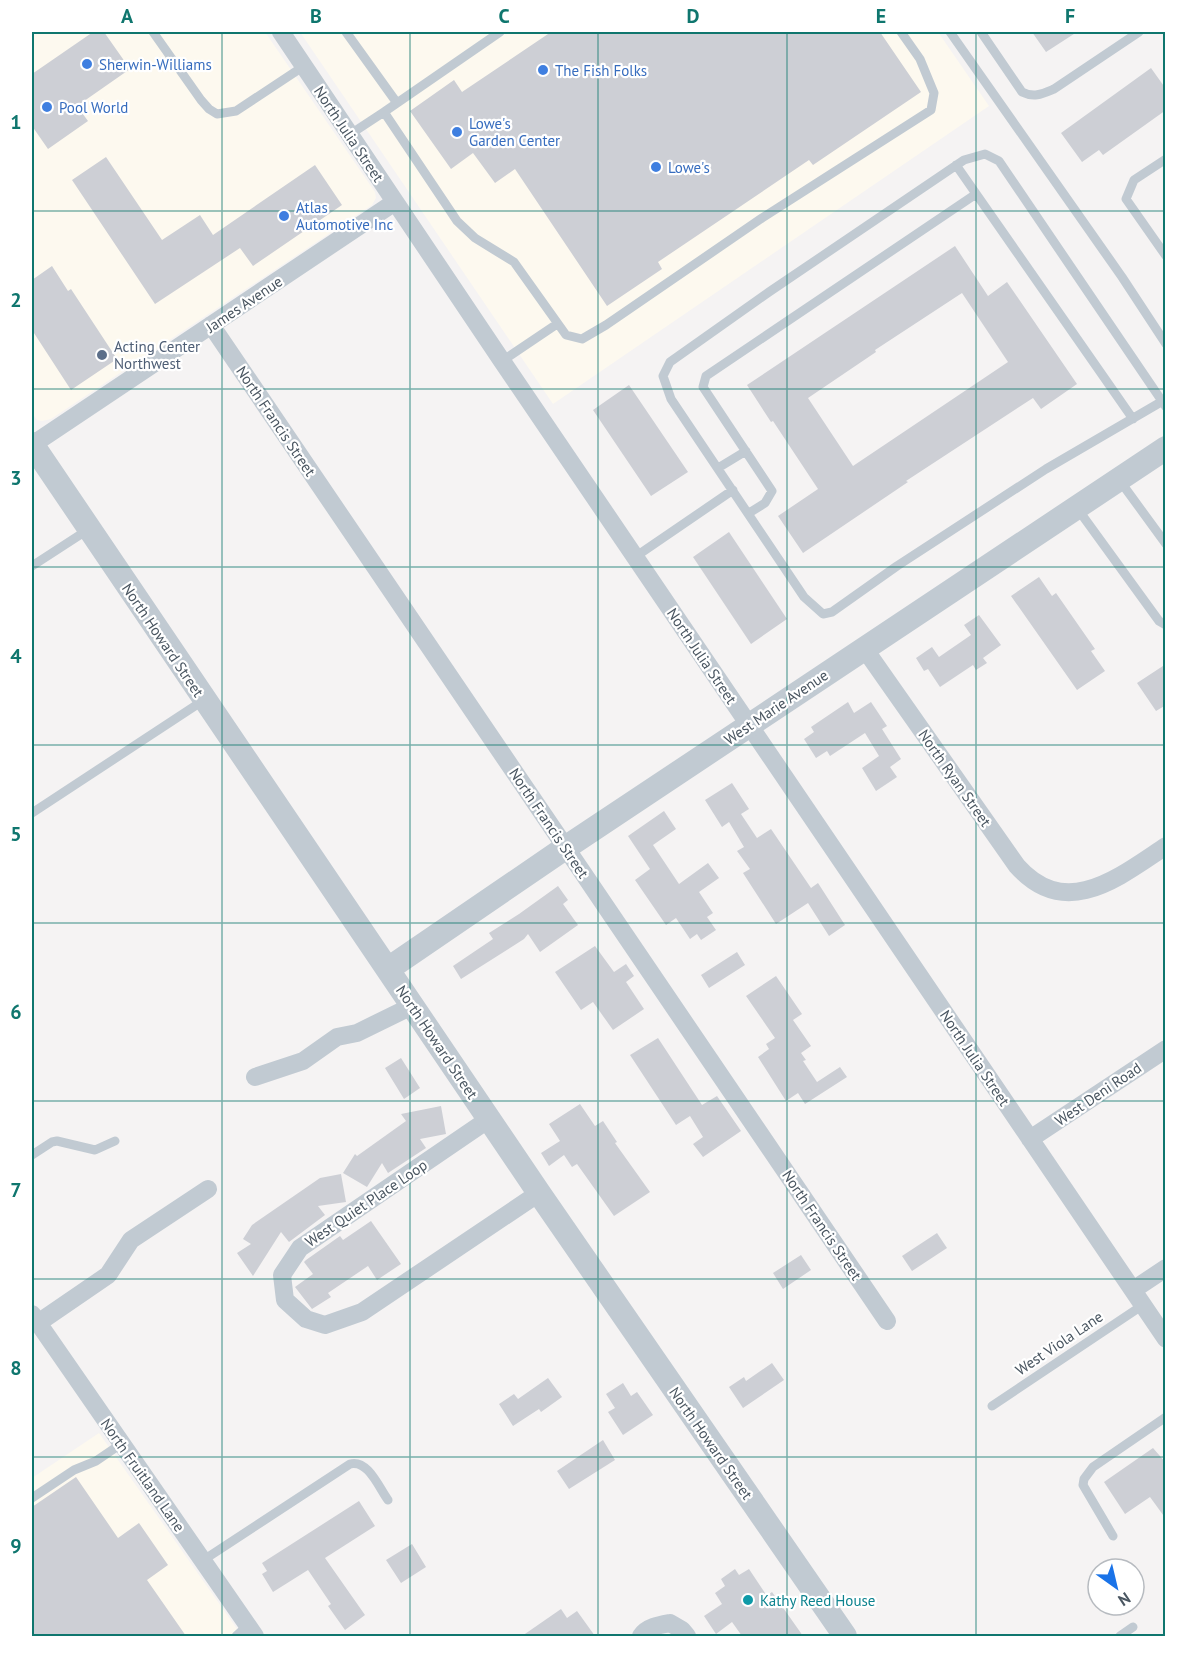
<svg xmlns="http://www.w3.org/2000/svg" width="1197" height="1668" font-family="'PT Sans',sans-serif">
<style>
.commercial{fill:#fdf9ef}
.building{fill:#cdcfd5;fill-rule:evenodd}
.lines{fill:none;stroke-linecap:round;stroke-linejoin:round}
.service{stroke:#c1cad2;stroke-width:9}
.minor{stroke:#c1cad2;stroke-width:18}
.tertiary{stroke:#c1cad2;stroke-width:24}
.grid{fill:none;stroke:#0f766e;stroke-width:1.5;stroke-opacity:0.55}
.shop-dot{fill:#3f7fe0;stroke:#fff;stroke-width:2}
.service-dot{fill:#5c6f8a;stroke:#fff;stroke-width:2}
.culture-dot{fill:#0f9aa8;stroke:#fff;stroke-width:2}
.labels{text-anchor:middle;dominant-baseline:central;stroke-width:4.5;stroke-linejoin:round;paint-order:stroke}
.shop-label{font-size:15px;fill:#366cbe;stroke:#fff;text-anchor:start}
.street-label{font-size:15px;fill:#4a5661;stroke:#fff}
.service-label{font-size:15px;fill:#4e5e75;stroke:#fff;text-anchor:start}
.culture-label{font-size:15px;fill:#0d838f;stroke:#fff;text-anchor:start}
.neatline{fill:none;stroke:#0f766e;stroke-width:2}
.grid-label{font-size:20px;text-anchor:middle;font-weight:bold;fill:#0f766e}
</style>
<rect width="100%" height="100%" fill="#f5f3f3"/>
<path class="commercial" d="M32 32H265L375 192 376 198 372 205 51 419 42 421 37 420 32 413Z
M300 32H938L989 106 553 404Z
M99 1433 242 1636H32V1478Z"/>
<path class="building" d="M93 32H104L130 69 77 106 88 121 48 149 32 126V74Z
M551 32H880L921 92 813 165 809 160 658 262 662 269 607 306 515 169 495 183 473 153 451 169 410 111 454 80 462 92Z
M1032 32H1077L1046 52Z
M1151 68 1166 89V110L1103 155 1099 150 1082 162 1061 133Z
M106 157 162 240 200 215 213 235 315 165 342 205 253 266 240 248 155 304 72 180Z
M955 246 988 296 1007 282 1077 384 1041 409 1033 398 906 481 908 482 803 553 778 516 818 489 773 421 771 422 747 385ZM962 293 1008 362 853 466 808 398 876 352 875 350Z
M52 266 68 291 71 289 117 359 71 390 32 330V280Z
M629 385 688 472 651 496 593 410Z
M729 532 787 619 751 644 693 557Z
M1039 577 1052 596 1056 593 1095 649 1091 651 1105 671 1077 690 1011 596Z
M979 615 1001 645 983 658 987 663 976 670 973 665 940 687 928 669 924 671 916 658 932 647 939 657 971 635 964 625Z
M1166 664V705L1156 711 1137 683Z
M848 702 854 713 871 702 887 726 882 729 901 759 890 767 897 777 876 791 862 768 879 756 865 733 830 756 827 751 816 758 804 739 814 732 811 727Z
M732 783 749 809 741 814 757 838 771 829 811 888 818 883 845 925 829 936 808 903 776 924 743 873 750 869 737 851 744 847 729 822 722 827 705 800Z
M664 811 676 829 653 845 679 884 708 863 719 878 699 892 713 913 707 917 716 930 701 940 697 934 690 939 676 918 666 925 635 880 650 869 628 836Z
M558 886 568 900 563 904 578 925 540 952 528 934 524 939 461 979 453 966 493 939 489 933 519 914Z
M595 946 614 972 626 964 634 976 626 982 644 1009 613 1030 593 1002 581 1010 555 972Z
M737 952 745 965 709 988 701 975Z
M776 976 802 1014 793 1020 811 1046 801 1053 806 1060 803 1061 817 1082 840 1067 847 1077 805 1104 798 1093 786 1101 758 1057 769 1049 766 1044 775 1038 746 996Z
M658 1038 702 1105 717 1096 741 1131 703 1157 693 1144 703 1137 690 1116 676 1125 630 1055Z
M401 1058 420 1088 404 1099 385 1068Z
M580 1104 595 1126 603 1121 617 1142 615 1143 650 1192 614 1216 577 1164 572 1167 564 1155 549 1166 541 1153 560 1141 549 1124Z
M441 1106 446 1134 420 1139 426 1148 388 1173 382 1163 367 1187 343 1173 355 1154 357 1156 406 1121 401 1114Z
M341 1174 346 1202 318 1206 325 1215 289 1242 281 1232 253 1276 237 1253 251 1244 243 1239 252 1225 320 1178Z
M371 1221 401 1264 377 1280 368 1266 328 1293 331 1297 312 1309 295 1287 313 1274 304 1262 306 1260 340 1236 343 1240Z
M937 1233 947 1248 912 1271 902 1256Z
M801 1255 811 1270 783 1289 773 1273Z
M772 1363 784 1380 743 1408 729 1387 744 1377 746 1381Z
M548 1378 562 1397 541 1412 539 1409 513 1426 499 1404 514 1394 518 1399Z
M623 1383 631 1396 637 1392 653 1415 623 1435 608 1412 615 1408 606 1394Z
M603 1440 615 1460 569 1489 557 1471Z
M1153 1448 1166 1463V1519L1150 1497 1125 1514 1104 1482Z
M76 1477 118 1538 139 1523 168 1565 147 1580 186 1636H32V1507Z
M359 1501 375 1526 325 1558 365 1615 345 1630 328 1606 331 1604 308 1570 273 1592 262 1574 267 1571 262 1563Z
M412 1544 426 1567 401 1583 386 1560Z
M735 1569 739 1575 749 1569 767 1596 772 1592 803 1636H742L732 1622 716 1634 704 1616 722 1604 715 1593 725 1586 721 1579Z
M561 1609 567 1618 577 1611 595 1636H522Z"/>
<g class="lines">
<path class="service" d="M153 32 201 100 209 109 217 114 236 111 304 66
M346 32 397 103
M950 32 1122 277 1166 344
M981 32 1022 92C1034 98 1042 94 1054 89L1139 32
M384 112 500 32
M349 135 384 112 457 221 475 238 514 262 566 335 582 339 606 325 762 218 931 110 934 93 920 59 901 32
M1166 159 1134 180 1126 199 1166 256
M956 165 1133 419
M502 361 557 324
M1161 402 1046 469 897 566 832 612 823 614 804 597 671 399 663 376 670 362 769 292 964 160 985 154 999 161 1166 407
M718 468 746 451
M1120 481 1166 544
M1077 508 1159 621 1166 625
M749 513 765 503 772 491 703 387 706 376 976 194
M635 557 733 490
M32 566 89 529
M32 813 204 700
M32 1155 52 1142 57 1141 95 1150 115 1141
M992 1406 1143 1305
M32 1498 74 1470 96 1461 121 1444
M1113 1536 1083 1485 1084 1479 1093 1467 1166 1417
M202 1561 350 1464C368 1459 379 1488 388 1500
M236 1636 247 1626
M1120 1636 1133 1627"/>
<path class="minor" d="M281 32 502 361 1166 1339
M211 325 887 1321
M32 445 395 202
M864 648 1017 866C1066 921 1119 877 1166 846
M255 1077 303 1061 337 1037 357 1033 412 1006
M489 1119 300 1248 282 1275 285 1300 306 1319 325 1325 362 1312 539 1193
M1030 1139 1166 1049
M1133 1290 1166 1268
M32 1314 255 1636
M38 1323 108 1275 131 1240 208 1189
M641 1636C647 1627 659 1625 670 1623L682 1630 687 1636"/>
<path class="tertiary" d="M32 444 539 1193 845 1636
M388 969 565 848 1166 448"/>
</g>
<path class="grid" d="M222 32V1636M410 32V1636M598 32V1636M787 32V1636M976 32V1636M32 211H1166M32 389H1166M32 567H1166M32 745H1166M32 923H1166M32 1101H1166M32 1279H1166M32 1457H1166"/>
<g class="shop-dot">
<circle cx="87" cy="64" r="6"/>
<circle cx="543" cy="70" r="6"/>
<circle cx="47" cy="107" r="6"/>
<circle cx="457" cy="132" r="6"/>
<circle cx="656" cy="167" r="6"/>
<circle cx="284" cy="216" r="6"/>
</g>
<circle class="service-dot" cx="102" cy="355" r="6"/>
<circle class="culture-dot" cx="748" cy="1600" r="6"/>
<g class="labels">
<g class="shop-label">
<text x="99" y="64">Sherwin-Williams</text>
<text x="555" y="70">The Fish Folks</text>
<text x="59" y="107">Pool World</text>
<text x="469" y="123">Lowe's<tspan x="469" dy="17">Garden Center</tspan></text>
<text x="668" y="167">Lowe's</text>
<text x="296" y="207">Atlas<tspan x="296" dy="17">Automotive Inc</tspan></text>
</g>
<g class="street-label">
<text transform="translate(349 134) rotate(56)">North Julia Street</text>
<text transform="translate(244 304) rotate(-34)">James Avenue</text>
<text transform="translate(276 421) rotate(56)">North Francis Street</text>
<text transform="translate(163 640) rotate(56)">North Howard Street</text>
<text transform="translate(702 656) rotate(56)">North Julia Street</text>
<text transform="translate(776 707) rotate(-34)">West Marie Avenue</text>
<text transform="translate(955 778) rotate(55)">North Ryan Street</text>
<text transform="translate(549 823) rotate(56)">North Francis Street</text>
<text transform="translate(437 1042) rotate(56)">North Howard Street</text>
<text transform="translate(975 1058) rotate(56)">North Julia Street</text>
<text transform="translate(1098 1094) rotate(-34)">West Deni Road</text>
<text transform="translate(366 1203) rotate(-34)">West Quiet Place Loop</text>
<text transform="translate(822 1225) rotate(56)">North Francis Street</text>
<text transform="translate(1059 1343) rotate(-34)">West Viola Lane</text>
<text transform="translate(711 1443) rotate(55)">North Howard Street</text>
<text transform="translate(143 1475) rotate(55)">North Fruitland Lane</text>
</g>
<g class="service-label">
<text x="114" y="346">Acting Center<tspan x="114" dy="17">Northwest</tspan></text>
</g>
<g class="culture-label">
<text x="760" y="1600">Kathy Reed House</text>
</g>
</g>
<rect width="1197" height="1668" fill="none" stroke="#ffffff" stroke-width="66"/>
<g transform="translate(1116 1587) rotate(146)"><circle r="28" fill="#ffffff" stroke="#b7bbc0" stroke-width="1.5"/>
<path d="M0-4.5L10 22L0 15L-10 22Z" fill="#1a73e8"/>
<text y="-9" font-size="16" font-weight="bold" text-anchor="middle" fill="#4a5661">N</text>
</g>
<rect x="33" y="33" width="1131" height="1602" class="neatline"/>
<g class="grid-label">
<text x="127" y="23">A</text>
<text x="316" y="23">B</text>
<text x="504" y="23">C</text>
<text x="693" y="23">D</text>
<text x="881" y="23">E</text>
<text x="1070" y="23">F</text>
<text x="16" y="129">1</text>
<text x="16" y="307">2</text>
<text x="16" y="485">3</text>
<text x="16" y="663">4</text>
<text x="16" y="841">5</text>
<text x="16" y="1019">6</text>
<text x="16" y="1197">7</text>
<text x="16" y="1375">8</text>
<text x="16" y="1553">9</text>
</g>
</svg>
